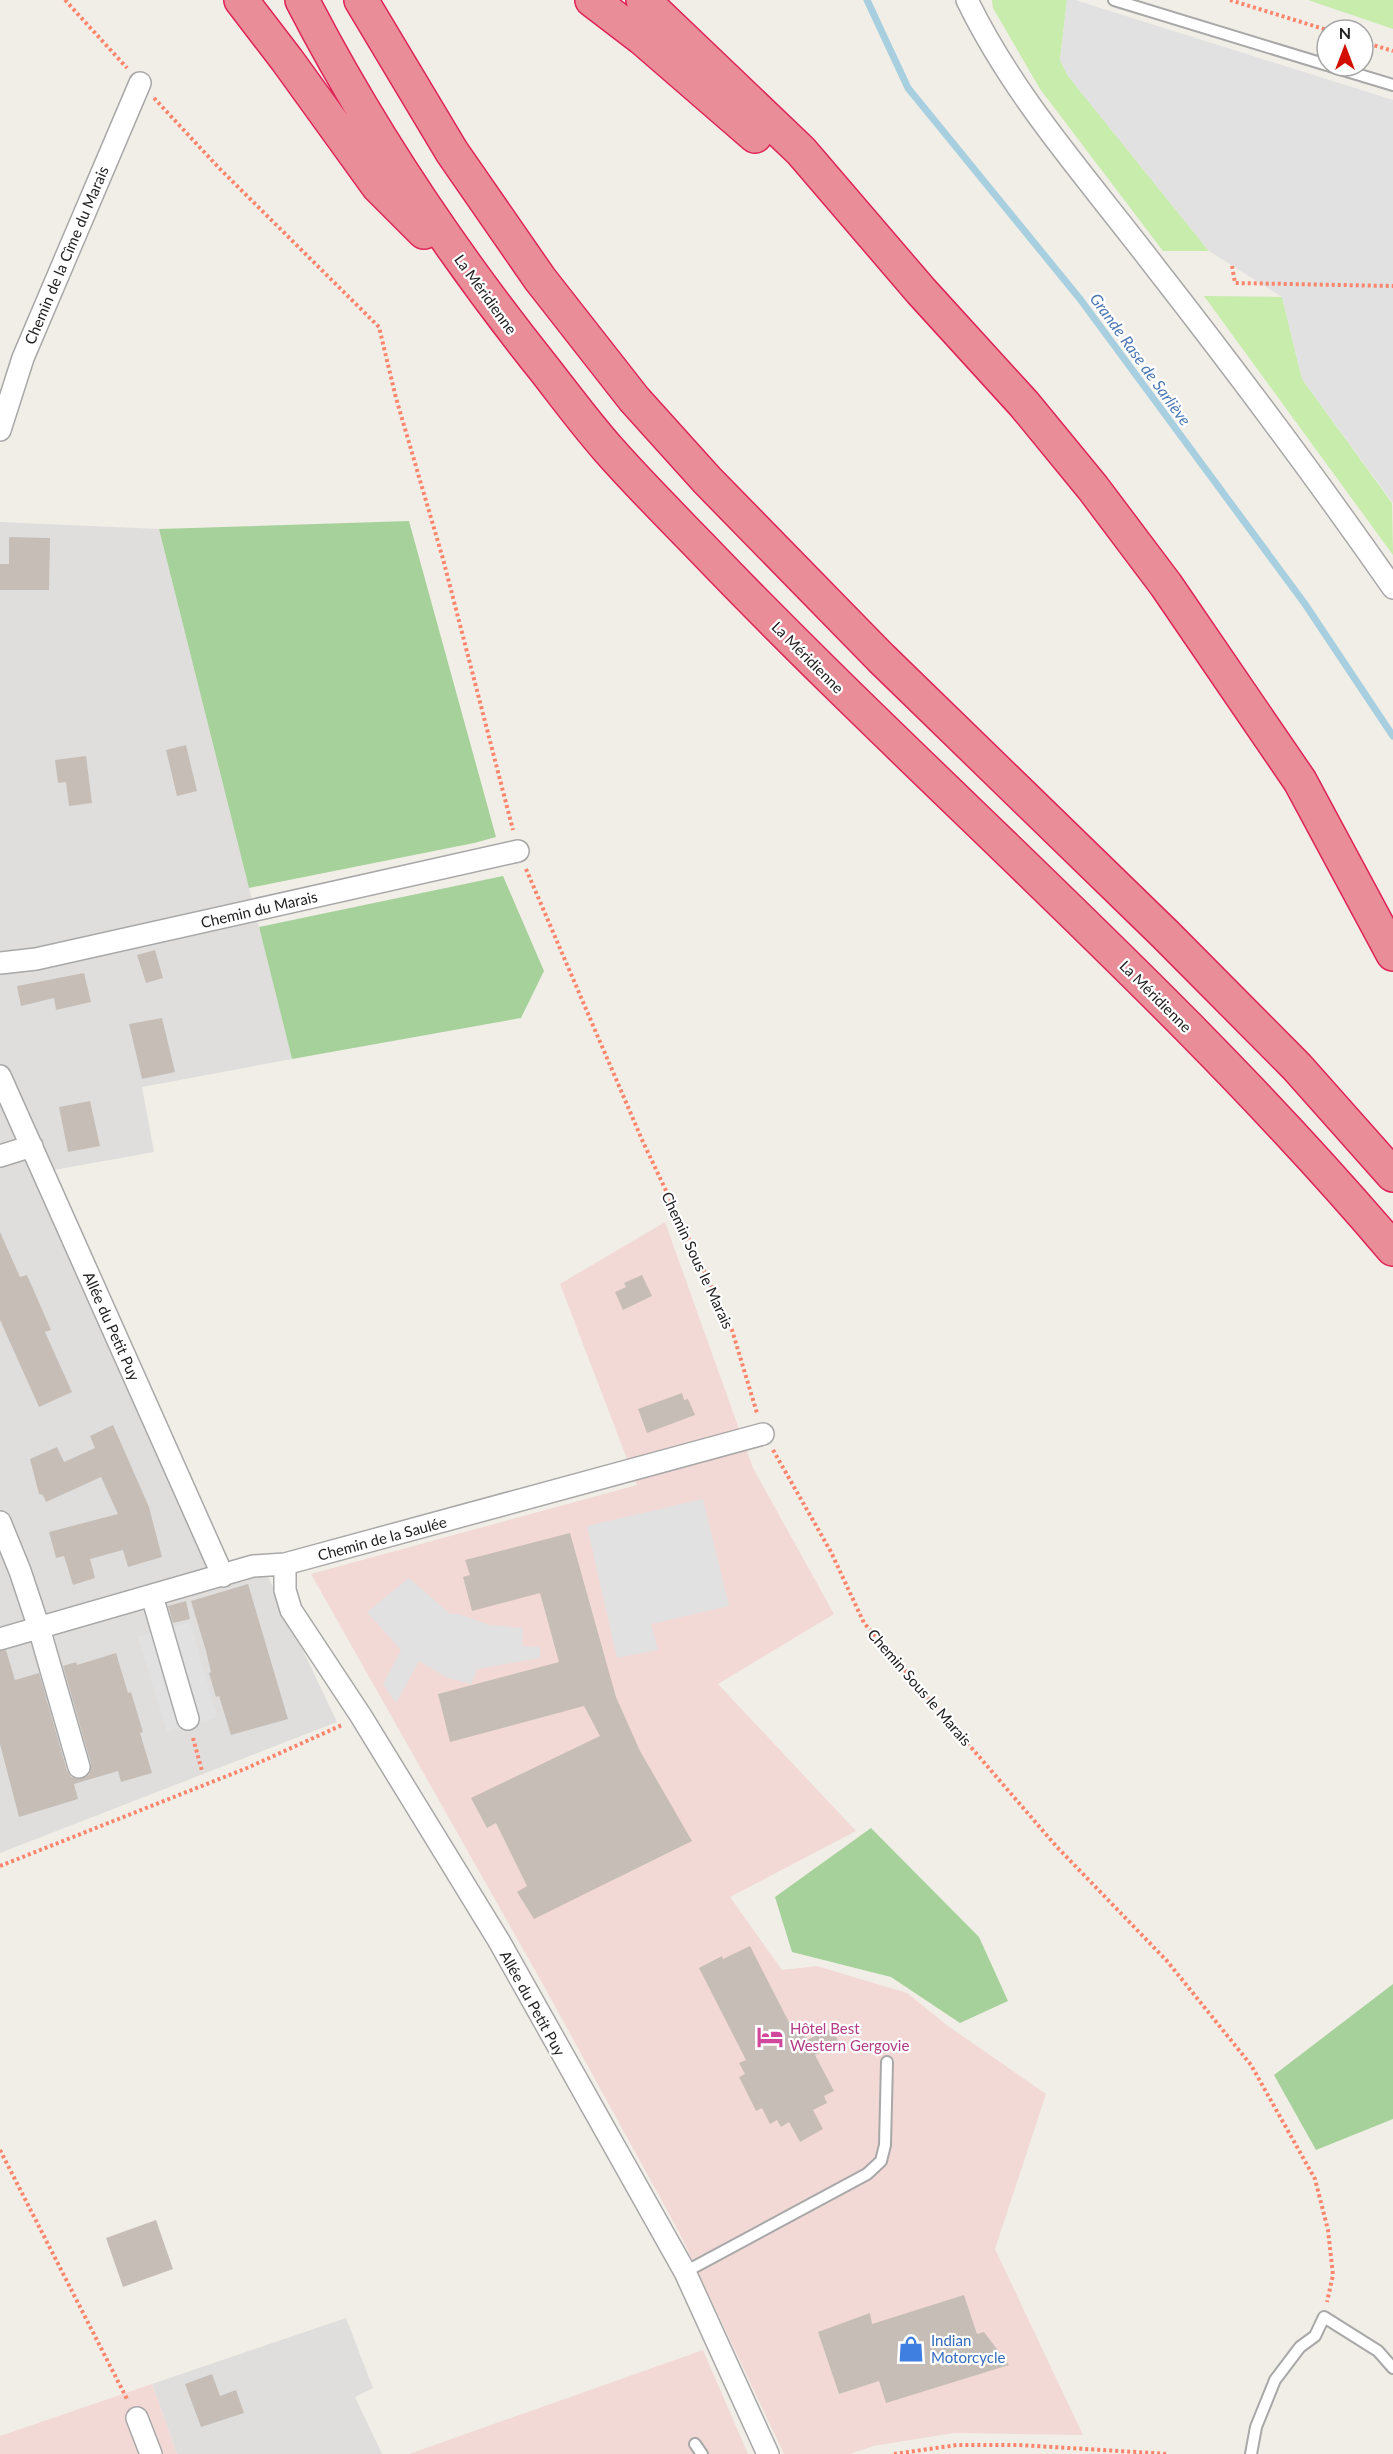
<svg xmlns="http://www.w3.org/2000/svg" width="1393" height="2454" font-family="Lato,sans-serif">
<style>
.residential{fill:#dfdedd}
.commercial{fill:#f2d9d6}
.grass{fill:#c7ecac}
.forest{fill:#a7d19b}
.parking{fill:#e1e1e1}
.lines{fill:none;stroke-linecap:round;stroke-linejoin:round}
.stream{stroke:#a7cfdf;stroke-width:7}
.building{fill:#c6beb6}
.service-casing{stroke:#a8a8a8;stroke-width:14}
.minor-casing{stroke:#a8a8a8;stroke-width:24}
.motorway-casing{stroke:#df2457;stroke-width:36}
.path{stroke:#fd856c;stroke-width:4;stroke-dasharray:3 3;stroke-linecap:butt}
.service{stroke:#fff;stroke-width:10}
.minor{stroke:#fff;stroke-width:21}
.motorway{stroke:#e98e99;stroke-width:33}
.labels{text-anchor:middle;dominant-baseline:central;stroke-width:4.5;stroke-linejoin:round;paint-order:stroke}
.street-label{font-size:15px;fill:#212121;stroke:#fff}
.hotel-label{font-size:15px;fill:#b23c85;stroke:#fff;text-anchor:start}
.shop-label{font-size:15px;fill:#366cbe;stroke:#fff;text-anchor:start}
.water-label{font-size:16px;font-style:italic;fill:#4a77b3;stroke:#fff}
</style>
<rect width="100%" height="100%" fill="#f1eee7"/>
<path class="residential" d="M0 522 159 529 292 1059 142 1087 154 1152 54 1170 226 1564 260 1560 337 1722 0 1853Z
M346 2318 373 2388 355 2397 382 2454H177L152 2384Z"/>
<path class="commercial" d="M665 1222 753 1468 834 1614 718 1684 856 1831 730 1897 782 1970 817 1966 907 1993 948 2026 1046 2094 995 2249 1083 2435 954 2433 873 2446 850 2454H784L679 2232 545 1988 311 1574 637 1485 560 1284Z
M703 2350 748 2454H409Z
M152 2384 177 2454H0V2436Z"/>
<path class="grass" d="M992 0H1067L1060 60 1068 76 1209 251H1163L1040 89 993 8Z
M1308 0H1393V29Z
M1204 296 1282 297 1302 379 1392 503 1393 555Z"/>
<path class="forest" d="M409 521 496 837 474 843 249 888 159 529Z
M503 876 544 971 521 1018 292 1059 259 927Z
M871 1828 979 1937 1008 2001 960 2023 891 1977 792 1952 775 1897Z
M1393 1984V2119L1316 2150 1274 2075Z"/>
<path class="parking" d="M1067 0H1075L1393 100V503L1302 379 1282 297 1209 251 1068 76 1060 60Z
M703 1499 729 1606 651 1624 658 1650 617 1658 587 1526Z
M409 1578 450 1614H459L489 1625 523 1628 522 1646 540 1647V1658L477 1669 471 1684 448 1678 419 1661 396 1703 383 1684 401 1650 367 1612Z
M190 1622 217 1717 201 1722 172 1627Z
M155 1632 183 1726 167 1732 138 1637Z"/>
<g class="lines">
<path class="stream" d="M867 0 908 88 1080 299 1305 604 1393 736"/>
</g>
<path class="building" d="M9 537 50 538 49 590H0V564H9Z
M186 745 197 791 177 796 166 750Z
M86 756 92 803 69 806 66 782 58 783 55 760Z
M155 950 163 978 146 983 137 955Z
M84 973 91 1002 56 1010 54 998 21 1006 17 986Z
M162 1018 175 1072 142 1079 129 1024Z
M90 1101 100 1146 68 1152 59 1107Z
M0 1232 20 1277 27 1275 51 1330 45 1332 72 1392 39 1407 0 1320Z
M642 1275 652 1296 623 1310 615 1292 626 1287 624 1283Z
M682 1393 684 1400 688 1399 695 1415 647 1433 638 1409Z
M113 1425 149 1507 162 1557 128 1567 123 1550 90 1559 95 1578 73 1585 64 1556 56 1558 49 1532 118 1514 101 1477 46 1502 43 1495 39 1494 30 1459 57 1447 64 1462 95 1448 90 1436Z
M570 1533 616 1697 640 1751 692 1841 534 1919 517 1892 527 1886 496 1823 487 1828 471 1798 600 1736 584 1706 450 1742 438 1694 559 1662 540 1593 472 1611 463 1577 470 1575 465 1560Z
M248 1584 288 1719 231 1735 219 1696 216 1697 209 1673 211 1672 206 1651 191 1601Z
M186 1601 190 1619 173 1623 168 1606Z
M6 1650 15 1680 39 1673 67 1771 71 1777 77 1779 89 1775 91 1764 63 1666 76 1662 77 1665 116 1653 128 1693 131 1692 143 1732 140 1733 152 1773 121 1782 118 1771 74 1784 78 1799 19 1817 0 1744V1651Z
M750 1946 795 2034 802 2030 807 2040 832 2028 839 2043 815 2055 834 2091 824 2096 827 2103 813 2110 823 2129 800 2142 789 2122 781 2127 777 2120 770 2124 762 2108 756 2111 739 2077 745 2074 739 2063 746 2060 699 1968 722 1956 723 1959Z
M156 2220 173 2269 123 2287 106 2238Z
M964 2295 977 2334 984 2332 1009 2365 886 2403 879 2381 839 2394 818 2332 870 2313 872 2324Z
M212 2374 220 2396 236 2390 244 2413 201 2427 185 2384Z"/>
<g class="lines">
<g class="service-casing">
<path id="service" d="M1114 0 1327 65
M1330 66 1393 85
M685 2272 867 2174 881 2161 885 2145 887 2062
M695 2444 702 2454
M1251 2454 1256 2427 1275 2380 1300 2347 1315 2336 1324 2317 1378 2351 1393 2368"/>
</g>
<g class="minor-casing">
<path id="minor" d="M967 0C1015 99 1089 180 1155 267 1237 372 1317 479 1393 588
M0 430 23 358 140 83
M0 963 36 959 518 851
M0 1076 223 1576
M0 1156 32 1146
M0 1522 20 1571 39 1628 79 1767
M285 1564V1590L291 1610 361 1716 499 1941 685 2272 768 2454
M152 1596 188 1719
M0 1639 253 1566 285 1564 763 1434
M137 2418 151 2454"/>
</g>
<g class="motorway-casing">
<path id="motorway" d="M241 0 287 60 378 186 424 232
M302 0C370 132 453 255 545 370 566 397 586 424 608 449 637 482 669 514 700 546 927 783 1180 998 1393 1249
M361 0 452 152 540 279 634 399 707 480 881 658 1165 934 1297 1067 1393 1175
M592 0 643 39 755 136
M643 0 801 151 921 291 1024 404 1093 488 1166 585 1300 781 1393 954"/>
</g>
<path class="path" d="M65 0 127 68
M1230 0 1327 30
M1363 42 1393 51
M154 98 219 168 379 327 396 398 443 559 513 830
M1232 266 1235 283 1393 286
M526 869 643 1142 732 1330 757 1413
M773 1450 831 1552 864 1623 1056 1846 1167 1961 1251 2065 1315 2179 1328 2230 1333 2275 1327 2302
M193 1738 202 1771
M0 1866 247 1768 342 1725
M0 2150 128 2401
M894 2454 957 2445H1019L1169 2454"/>
<use href="#service" class="service"/>
<use href="#minor" class="minor"/>
<use href="#motorway" class="motorway"/>
</g>
<defs>
<g id="hotel-bare" transform="scale(2.07)"><path d="M-6-4.5h1.5V1H6V5H4.5V3h-9V5H-6ZM-4 0a1.8 1.8 0 1 1 3.6 0ZM.5 0V-2.5h3Q6-2.5 6 0Z" fill="#d1479c" stroke="#fff" stroke-width="2.5" paint-order="stroke"/></g>
<g id="shop-bare" transform="scale(2.07)"><path d="M-5-2.5h2.3a2.7 3.5 0 0 1 5.4 0H5L5.5 6h-11ZM-1.5-2.5h3a1.5 2.3 0 0 0-3 0Z" fill="#3f7fe0" stroke="#fff" stroke-width="2.5" paint-order="stroke"/></g>
</defs>
<g fill-rule="evenodd">
<use href="#hotel-bare" x="770" y="2037"/>
<use href="#shop-bare" x="911" y="2349"/>
</g>
<g class="labels">
<g class="street-label">
<text transform="translate(66 255) rotate(-67)">Chemin de la Cîme du Marais</text>
<text transform="translate(486 294) rotate(54)">La Méridienne</text>
<text transform="translate(808 657) rotate(45)">La Méridienne</text>
<text transform="translate(259 909) rotate(-13)">Chemin du Marais</text>
<text transform="translate(1156 996) rotate(45)">La Méridienne</text>
<text transform="translate(698 1260) rotate(65)">Chemin Sous le Marais</text>
<text transform="translate(112 1326) rotate(66)">Allée du Petit Puy</text>
<text transform="translate(382 1538) rotate(-15)">Chemin de la Saulée</text>
<text transform="translate(920 1687) rotate(49)">Chemin Sous le Marais</text>
<text transform="translate(533 2003) rotate(61)">Allée du Petit Puy</text>
</g>
<g class="hotel-label">
<text x="790" y="2028">Hôtel Best<tspan x="790" dy="17">Western Gergovie</tspan></text>
</g>
<g class="shop-label">
<text x="931" y="2340">Indian<tspan x="931" dy="17">Motorcycle</tspan></text>
</g>
<g class="water-label">
<text transform="translate(1141 359) rotate(54)">Grande Rase de Sarliève</text>
</g>
</g>
<g transform="translate(1345 48)"><circle r="28" fill="#ffffff" stroke="#a6a6a6" stroke-width="1.5"/>
<path d="M0-4.5L10 22L0 15L-10 22Z" fill="#d10e00"/>
<text y="-9" font-size="16" font-weight="bold" text-anchor="middle" fill="#212121">N</text>
</g>
</svg>
